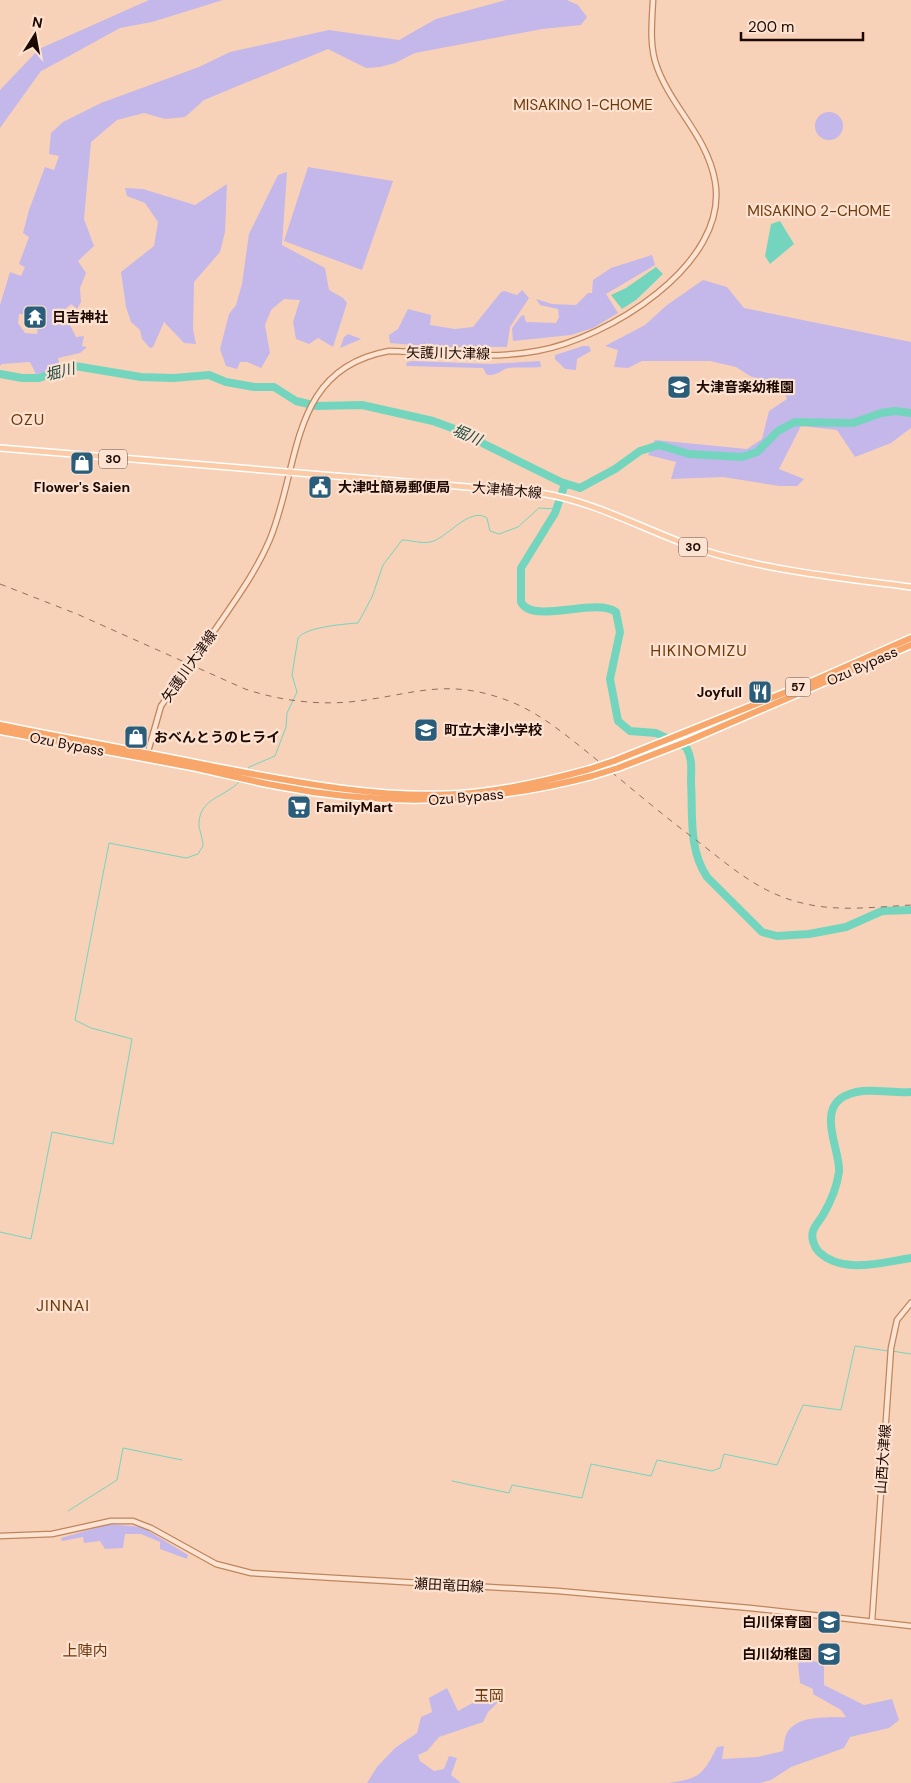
<svg xmlns="http://www.w3.org/2000/svg" width="911" height="1783" font-family="'DM Sans','Noto Sans JP',sans-serif">
<style>
.green{fill:#c4b7ea;fill-rule:evenodd}
.water{fill:#74d5be}
.lines{fill:none;stroke-linecap:round;stroke-linejoin:round}
.stream{stroke:#74d5be;stroke-width:1}
.river{stroke:#74d5be;stroke-width:8}
.secondary-casing{stroke:#bf855b;stroke-width:7}
.primary-casing{stroke:#fff;stroke-width:8}
.highway-casing{stroke:#fff;stroke-width:9}
.secondary{stroke:#fde4d2;stroke-width:4.5}
.primary{stroke:#fbcaa6;stroke-width:5}
.highway{stroke:#f8a66a;stroke-width:6}
.rail{stroke:#8c6f5d;stroke-width:1;stroke-dasharray:6 6;stroke-linecap:butt}
.secondary-bridge-casing{stroke:#bf855b;stroke-width:7;stroke-linecap:butt}
.highway-bridge-casing{stroke:#fff;stroke-width:9;stroke-linecap:butt}
.secondary-bridge{stroke:#fde4d2;stroke-width:4.5}
.highway-bridge{stroke:#f8a66a;stroke-width:6}
.labels{text-anchor:middle;dominant-baseline:central;stroke-width:4.5;stroke-linejoin:round;paint-order:stroke}
.shield{fill:#fce2d1;stroke:#60493f;stroke-width:1}
.shield-label{font-size:12px;font-weight:bold;fill:#1d0800}
.poi-label{font-size:14px;font-weight:bold;fill:#1d0800;stroke:#fce2d1;text-anchor:start}
.street-label{font-size:14px;fill:#1d0800;stroke:#fce2d1}
.neighbourhood-label{font-size:15px;fill:#6d390a;stroke:#fce2d1}
.water-label{font-size:15px;font-style:italic;fill:#204b41;stroke:#fce2d1}
.quarter-label{font-size:16px;letter-spacing:1px;fill:#6d390a;stroke:#fce2d1}
</style>
<rect width="100%" height="100%" fill="#f8d2b8"/>
<path class="green" d="M149 0H223L152 22 120 28 60 61 41 71 0 128V90L39 49Z
M506 0H567L578 5 587 17 581 25 542 29 415 53 395 63 380 67 366 68 328 49 204 100 185 117 165 119 144 113 117 120 91 142 84 219 94 246 78 261 86 273 80 288 81 302 77 309 71 304 60 314 63 319 68 321 76 337 84 336 82 346 87 347 80 353 58 358 60 367 49 373 36 374 30 362 2 364 0 366V305L10 272 21 276 25 267 19 264 29 237 23 233 29 210 45 167 54 170 59 156 49 154 51 133 63 122 101 103 199 67 230 52 329 30 399 40 436 19ZM19 314 43 315 42 324H38L37 334 25 333 18 323Z
M815 126a14 14 0 1 1 28 0a14 14 0 1 1-28 0Z
M308 167 393 181 362 270 284 241Z
M287 172 282 245 325 268 329 290 343 298 347 303 333 347 318 338 309 344 296 339 293 322 300 300 284 299 271 310 265 325 270 353 261 368 247 362H240L237 369 226 366 220 349 229 314 236 305 242 284 249 234 278 175Z
M227 184 225 232 220 252 194 282 193 329 196 344 184 343 164 322 153 347 150 348 142 339 140 330 131 322 126 307 121 272 154 246 158 222 145 203 127 196 125 188 143 189 195 205Z
M652 255 655 265 606 294 618 313 593 328 571 335 513 341 512 328 521 316 524 315 526 322 556 323 559 317 558 309 540 305 536 299 552 304 576 305 588 293H592L593 280 611 268Z
M703 280 727 287 744 308 911 342V428L891 443 855 457 837 430 801 426 779 469 804 479 797 486H779L723 477 671 479 676 462 648 455 655 440 747 449 762 439 769 411 787 399 783 388 750 376 736 367 710 361H642L628 368 614 367 618 350 605 346 645 325 667 305Z
M522 290 529 298 510 327 507 347H435L390 343 389 335 398 329 408 309 431 315 430 325 455 329 473 327 501 292 504 291 517 295Z
M348 334 361 339 340 348 344 337Z
M583 346H589L591 351 577 359 576 370 565 369 555 359V355Z
M413 361 489 364 540 361 541 367C533 368 514 367 509 368 500 369 500 376 487 375L483 368 406 366 407 362Z
M109 1524 142 1527 188 1555 187 1559 160 1549V1542L141 1534H125L123 1548 105 1549 100 1541 84 1543 83 1537 62 1541 61 1538Z
M801 1658 824 1664V1685L864 1705 892 1699 899 1720 889 1728 850 1737 844 1748 791 1767 771 1780 760 1783H668C699 1779 703 1775 717 1747L724 1746 722 1759 758 1757 783 1751C784 1746 784 1740 786 1735 795 1714 828 1718 846 1717L841 1710 813 1694V1689L800 1683 798 1664Z
M447 1688 458 1711 478 1700 498 1692 501 1699 488 1712 483 1722 439 1737 427 1751 418 1755 420 1761 434 1771 444 1769 449 1756 457 1758 451 1775 461 1783H367L377 1767 395 1748 417 1733 421 1717 432 1712 429 1698Z"/>
<path class="water" d="M780 221 794 244 770 264 765 256 771 224Z
M656 267 663 274 636 300 622 309 611 295 626 288Z"/>
<g class="lines">
<path class="stream" d="M247 770 249 767 275 756 286 727 287 713 297 692 292 675 298 638C306 627 344 624 358 623L372 597 383 565 402 540C411 540 422 544 430 542 447 539 469 506 487 518L490 531 499 534 518 527 539 508 557 509
M0 1232 31 1239 52 1132 113 1144 132 1039 91 1028 75 1020 109 843 186 858 198 854 203 846C203 838 198 827 199 823 200 798 225 797 239 782
M892 1351 911 1354
M452 1481 509 1493 512 1485 582 1498 591 1464 651 1476 657 1460 712 1471 720 1468 724 1454 777 1465 803 1405 841 1410 855 1346 888 1351
M68 1511 117 1480 123 1448 182 1460"/>
<path class="river" d="M0 374 22 378H39L75 366 141 377 174 378 209 375 226 382 254 387H274L296 401 317 406 362 405 433 421 471 435 484 444 561 482 580 488 615 469 640 451 659 445 689 454 742 457 757 452 778 431 795 422 853 423 881 413 895 411 911 413
M565 484 555 513 521 568V602C532 625 595 597 616 612L620 632 610 679 618 721 630 731 656 733 686 747C693 759 691 769 691 782 693 813 688 849 707 877L762 932 777 936 809 934 846 927 882 911 911 910
M911 1092C889 1094 860 1084 840 1099 819 1115 841 1154 839 1172 837 1186 830 1203 823 1215 820 1220 815 1225 813 1231 811 1238 814 1247 819 1252 843 1275 883 1262 911 1258"/>
<g class="secondary-casing">
<path id="secondary" d="M219 624C238 596 257 570 270 539 301 463 289 369 389 351 438 352 489 360 537 351 606 339 730 265 715 181 707 136 672 108 657 67 649 46 652 22 653 0
M147 755 161 706
M0 1536 52 1534 111 1521H133L151 1528 216 1564 251 1573 558 1591 750 1608 911 1626
M872 1621 891 1348 897 1320 911 1303"/>
</g>
<g class="primary-casing">
<path id="primary" d="M0 448 540 493C599 502 649 533 705 551 772 571 842 578 911 587"/>
</g>
<g class="highway-casing">
<path id="highway" d="M0 725C68 739 137 751 205 765 289 781 374 799 460 794 505 791 547 781 590 769
M0 731C66 744 131 755 197 768 224 774 251 781 278 786 385 807 486 804 592 776
M614 761 811 682 911 638
M618 768 688 741 911 645"/>
</g>
<use href="#secondary" class="secondary"/>
<use href="#primary" class="primary"/>
<use href="#highway" class="highway"/>
<path class="rail" d="M0 584 77 614 245 689C278 700 314 705 349 702 411 696 444 676 509 701 543 714 573 741 602 764 633 790 664 816 696 840 730 866 759 893 802 903 837 912 875 907 911 905"/>
<g class="secondary-bridge-casing">
<path id="secondary-bridge" d="M161 706 219 624"/>
</g>
<g class="highway-bridge-casing">
<path id="highway-bridge" d="M590 769 614 761
M592 776 618 768"/>
</g>
<use href="#secondary-bridge" class="secondary-bridge"/>
<use href="#highway-bridge" class="highway-bridge"/>
</g>
<defs>
<g id="temple-square" transform="scale(1.25)"><rect x="-9" y="-9" width="18" height="18" rx="4" fill="#2a5d7a" stroke="#fce2d1"/><path d="M0-6L5-2H3V0L6.5 2.5H4V6H1.5V3h-3V6H-4V2.5H-6.5L-3 0V-2H-5Z" fill="#fff"/></g>
<g id="school-square" transform="scale(1.25)"><rect x="-9" y="-9" width="18" height="18" rx="4" fill="#2a5d7a" stroke="#fce2d1"/><path d="M0-5L7-2L0 1L-7-2ZM-4 1L0 2.5L4 1V4Q0 6-4 4Z" fill="#fff"/></g>
<g id="shop-square" transform="scale(1.25)"><rect x="-9" y="-9" width="18" height="18" rx="4" fill="#2a5d7a" stroke="#fce2d1"/><path d="M-5-2.5h2.3a2.7 3.5 0 0 1 5.4 0H5L5.5 6h-11ZM-1.5-2.5h3a1.5 2.3 0 0 0-3 0Z" fill="#fff"/></g>
<g id="civic-square" transform="scale(1.25)"><rect x="-9" y="-9" width="18" height="18" rx="4" fill="#2a5d7a" stroke="#fce2d1"/><path d="M-.6-6.5H3V-4.5H.6V-3L4-1V1h2V6H-6V1h2V-1L-.6-3ZM-1.2 2.5V6h2.4V2.5Z" fill="#fff"/></g>
<g id="restaurant-square" transform="scale(1.25)"><rect x="-9" y="-9" width="18" height="18" rx="4" fill="#2a5d7a" stroke="#fce2d1"/><path d="M-5-6h1v4h1v-4h1v4h1v-4h1v5L-1.5 .5V6h-2V.5L-5-1ZM5-6V6H3V1.5H1.5Q1.5-4 5-6Z" fill="#fff"/></g>
<g id="supermarket-square" transform="scale(1.25)"><rect x="-9" y="-9" width="18" height="18" rx="4" fill="#2a5d7a" stroke="#fce2d1"/><path d="M-6-5.5h2.5l.6 2H6L4.5 2H-2.5L-4.4-4H-6ZM-1.5 3.2a1.3 1.3 0 1 0 .1 0ZM3 3.2a1.3 1.3 0 1 0 .1 0Z" fill="#fff"/></g>
</defs>
<g fill-rule="evenodd">
<use href="#temple-square" x="35" y="317"/>
<use href="#school-square" x="679" y="387"/>
<use href="#shop-square" x="82" y="463"/>
<use href="#civic-square" x="320" y="487"/>
<use href="#restaurant-square" x="760" y="692"/>
<use href="#school-square" x="426" y="730"/>
<use href="#shop-square" x="136" y="737"/>
<use href="#supermarket-square" x="299" y="807"/>
<use href="#school-square" x="829" y="1622"/>
<use href="#school-square" x="829" y="1654"/>
</g>
<g class="labels">
<g class="shield">
<rect x="99" y="449.5" width="28" height="19" rx="4"/>
<rect x="679" y="537.5" width="28" height="19" rx="4"/>
<rect x="785.5" y="677.5" width="25" height="19" rx="4"/>
</g>
<g class="shield-label">
<text x="113" y="459">30</text>
<text x="693" y="547">30</text>
<text x="798" y="687">57</text>
</g>
<g class="poi-label">
<text x="52" y="317">日吉神社</text>
<text x="696" y="387">大津音楽幼稚園</text>
<text x="82" y="487" text-anchor="middle">Flower's Saien</text>
<text x="338" y="487">大津吐簡易郵便局</text>
<text x="742" y="692" text-anchor="end">Joyfull</text>
<text x="444" y="730">町立大津小学校</text>
<text x="154" y="737">おべんとうのヒライ</text>
<text x="316" y="807">FamilyMart</text>
<text x="812" y="1622" text-anchor="end">白川保育園</text>
<text x="812" y="1654" text-anchor="end">白川幼稚園</text>
</g>
<g class="street-label">
<text transform="translate(448 353) rotate(1)">矢護川大津線</text>
<text transform="translate(507 490) rotate(5)">大津植木線</text>
<text transform="translate(189 666) rotate(-55)">矢護川大津線</text>
<text transform="translate(862 666) rotate(-24)">Ozu Bypass</text>
<text transform="translate(67 744) rotate(11)">Ozu Bypass</text>
<text transform="translate(466 797) rotate(-5)">Ozu Bypass</text>
<text transform="translate(883 1459) rotate(-86)">山西大津線</text>
<text transform="translate(449 1585) rotate(3)">瀬田竜田線</text>
</g>
<g class="neighbourhood-label">
<text x="583" y="105">MISAKINO 1-CHOME</text>
<text x="819" y="211">MISAKINO 2-CHOME</text>
<text x="85" y="1651">上陣内</text>
<text x="489" y="1696">玉岡</text>
</g>
<g class="water-label">
<text transform="translate(60 372) rotate(-14)">堀川</text>
<text transform="translate(467 435) rotate(23)">堀川</text>
</g>
<g class="quarter-label">
<text x="28" y="419">OZU</text>
<text x="699" y="650">HIKINOMIZU</text>
<text x="63" y="1305">JINNAI</text>
</g>
</g>
<g transform="translate(35 35) rotate(11)" stroke="#fce2d1" stroke-width="4" paint-order="stroke">
<path d="M0-4L9 19L0 12L-9 19Z" fill="#1d0800"/>
<text y="-8" font-size="14" font-weight="bold" text-anchor="middle" fill="#1d0800">N</text>
</g>
<path d="M741 32v8h122v-8" fill="none" stroke="#1d0800" stroke-width="2.5"/>
<text x="748" y="32" font-size="15" fill="#1d0800" stroke="#fce2d1" stroke-width="4" paint-order="stroke">200 m</text>
</svg>
